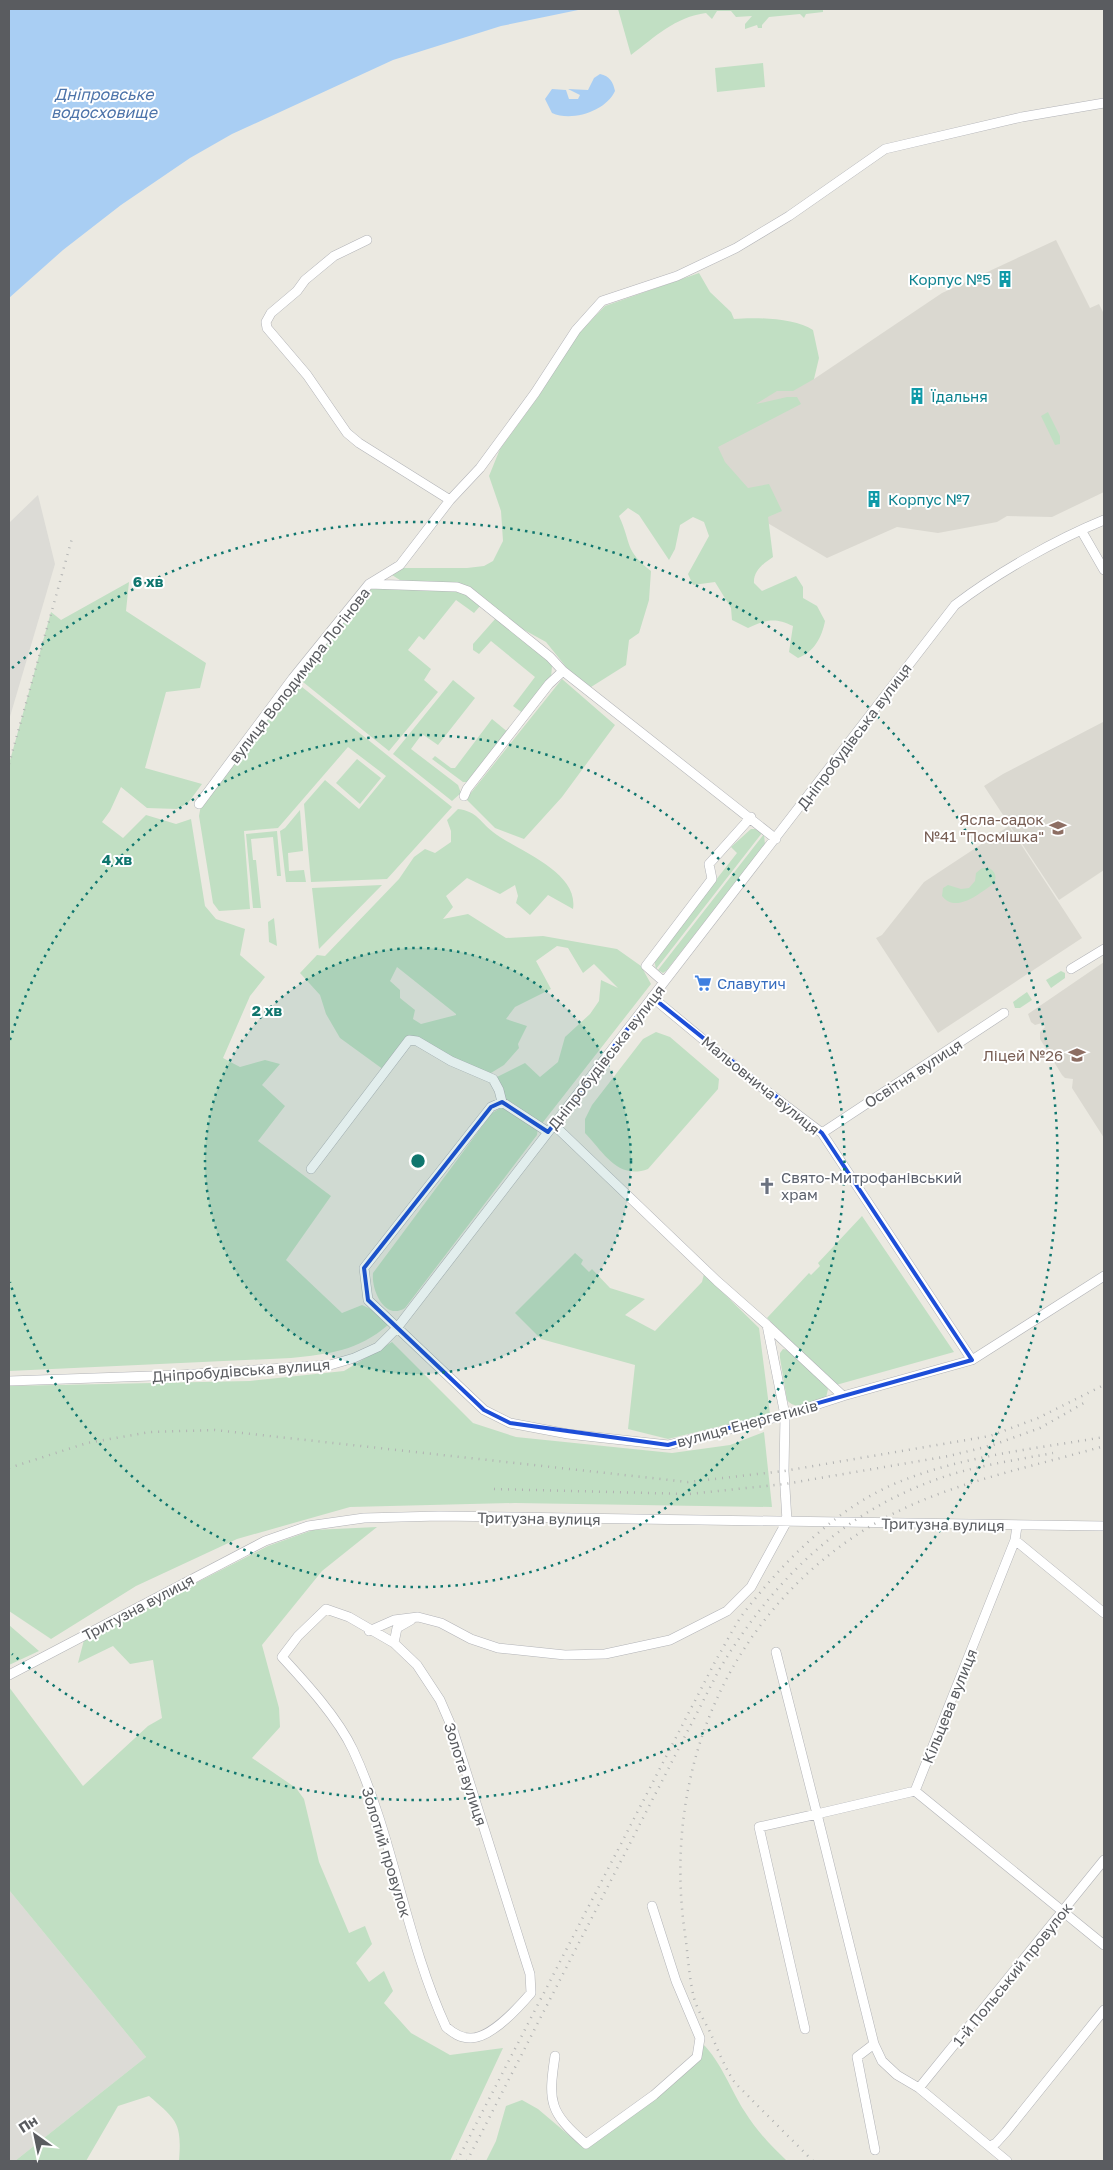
<svg xmlns="http://www.w3.org/2000/svg" width="1113" height="2170" font-family="'Golos Text',sans-serif">
<style>
.industrial{fill:#dcdbd6}
.education{fill:#dad8d0}
.green{fill:#c1dfc3;fill-rule:evenodd}
.water{fill:#a9cef3}
.lines{fill:none;stroke-linecap:round;stroke-linejoin:round}
.minor-casing{stroke:#b2b3b7;stroke-width:10}
.minor{stroke:#fff;stroke-width:9}
.rail{stroke:#b1b2b2;stroke-width:2.5;stroke-dasharray:1 6;stroke-linecap:butt}
.marked{fill:none;stroke:#1d4ed8;stroke-width:4;stroke-linejoin:round}
.ring{fill:none;stroke:#0f766e;stroke-width:2.5;stroke-dasharray:2.5 5}
.labels{text-anchor:middle;dominant-baseline:central;stroke-width:4;stroke-linejoin:round;paint-order:stroke}
.culture-label{font-size:15px;fill:#0d838f;stroke:#fff;text-anchor:start}
.street-label{font-size:15px;fill:#5a5c60;stroke:#fff}
.education-label{font-size:15px;fill:#785e54;stroke:#fff;text-anchor:end}
.shop-label{font-size:15px;fill:#366cbe;stroke:#fff;text-anchor:start}
.worship-label{font-size:15px;fill:#5b616d;stroke:#fff;text-anchor:start}
.water-label{font-size:16px;font-style:italic;fill:#4d74aa;stroke:#fff}
.centre{fill:#0f766e;stroke:#fff;stroke-width:2.5}
.ring-label{font-size:15px;text-anchor:middle;font-weight:bold;fill:#0f766e;stroke:#fff;stroke-width:4;stroke-linejoin:round;paint-order:stroke}
</style>
<rect width="100%" height="100%" fill="#ebe9e1"/>
<path class="industrial" d="M38 495 55 564 9 720V523Z
M9 1890 146 2057 15 2161H9Z"/>
<path class="education" d="M1056 240 1090 308 1099 304 1104 314V492L1052 517 1007 516 997 522 938 533 897 527 827 558 759 518 710 448 772 383 814 379 942 293Z
M1103 722 1104 870 1059 900 984 786 1003 774Z
M1009 826 1082 938 938 1033 876 938 882 935 924 882Z
M1104 962 1103 1073 1104 1138 1072 1088 1073 1079 1065 1078 1062 1075 1040 1039V1032L1045 1027 1042 1023 1035 1025 1031 1022 1028 1014Z"/>
<path class="green" d="M618 9H823V12L806 14 804 18 800 14 769 17 762 25V28H758L757 25 745 29V24L752 16 736 17 731 11H717L712 19 706 13C675 17 655 37 631 55Z
M763 63 765 87 717 92 715 68Z
M699 273 710 292 731 312 734 319C755 317 795 318 813 330L819 358 814 379 793 391H777L756 404 787 397H797L801 404 718 447 725 462 748 488 769 484 782 511 768 517 773 557C764 563 753 571 754 583L762 591 796 576 803 587V598L817 606 825 621C822 637 814 652 798 658L789 652 793 626C774 617 766 620 748 628L732 620 731 608 715 582 693 585 688 574 709 536 704 522 693 517 680 525 675 549 669 560 639 515 628 508 619 516C632 544 624 550 651 571L649 600 639 633 629 640 626 665 591 687 571 673 546 642 517 626 469 588 403 582 392 575 403 568H467L484 566 493 561 503 541 501 511 489 476 500 449 538 397 578 334 605 306Z
M1048 412 1060 436V444L1055 445 1041 416Z
M129 582 126 611 206 663 200 688 166 692 145 768 202 784 188 803 177 809 147 808 121 787 110 811 102 822 123 838 146 815 176 824 191 819 205 906 216 919 245 929 240 955 265 977 250 996 223 1058 240 1067 265 1060 280 1064 262 1085 285 1106 258 1141 331 1196 286 1260 342 1313 362 1305 373 1310 388 1325C358 1351 329 1354 291 1358L9 1371V764L51 612 61 620Z
M373 586 461 591 480 606 474 613 456 600 424 640 419 636 408 650 431 669 424 680 438 692 389 751 298 678 366 592Z
M496 618 548 658 552 666 551 678 524 714 513 706 535 677 491 641 479 654 473 650V644Z
M562 679 615 725 562 797 524 839 495 828 466 799Z
M453 680 475 698 438 745 422 734 411 749 458 785 461 793 452 801 393 754Z
M297 683 452 807 387 879 311 882 304 804 325 780 359 809 386 776 348 747 278 828 244 831 250 909 219 911 213 903 199 816 201 805Z
M492 719 509 733 469 782H463L432 759 435 756 451 768H455Z
M357 759 381 778 360 804 336 783Z
M458 809C478 812 478 820 493 832 517 851 579 871 573 909L548 895 530 915 516 903 518 896 515 885 500 894 467 878 446 896 453 907 443 919 468 914 506 938 543 936 617 949 641 966 651 984 540 1126 502 1102 493 1079 525 1063 540 1077 558 1062 565 1037 590 1014 599 1001 601 980 618 988 594 964 583 973 568 948 557 946 536 961 551 989 515 1007 506 1019 527 1026 518 1044 519 1048 504 1065 486 1076 409 1040 384 1070 340 1038 326 1014 320 995 300 973 317 955 325 956 399 879 414 857 425 849 435 853 451 842V831L447 820ZM397 967 456 1014V1015L421 1024 413 1019 415 1010 400 998V990L390 981Z
M300 810 303 851 288 853 289 871 304 870 306 882H286L280 831 285 828Z
M751 829H758L762 833 656 969 654 959 737 853 731 847Z
M277 831 281 876H277L273 837 251 839 253 860H256L261 908H253L246 834Z
M764 834 765 845 666 971 663 973 658 970Z
M982 868H989C995 871 998 878 993 884 980 893 956 914 942 896L943 888 948 885 961 889 969 888 975 881 976 873Z
M382 885 319 949 312 888Z
M274 918 277 946 269 942 268 922Z
M1061 971 1065 973V978L1051 988 1046 980Z
M1027 992 1032 1000 1020 1008H1015L1013 1002Z
M656 1032 670 1037 719 1079 718 1089 648 1169C618 1180 604 1153 585 1133V1119L592 1105 643 1039Z
M504 1106 538 1128 537 1135 405 1308C385 1321 371 1290 373 1273L492 1113Z
M862 1216 954 1352 836 1385 767 1318 809 1273 811 1275 820 1266 818 1263Z
M575 1253 583 1260 581 1264 589 1272 592 1269 610 1288 645 1299 625 1315 655 1331 702 1282 704 1274 759 1328 770 1414 668 1439 628 1429 635 1365 541 1339 515 1313Z
M392 1342 473 1423 516 1437 672 1453 730 1445 764 1432 772 1507 515 1503 350 1507 237 1539 136 1586 51 1639 9 1611V1386L250 1381 344 1371Z
M783 1349 788 1350 825 1385 828 1389 826 1398C814 1402 797 1412 787 1400L780 1358V1353Z
M377 1527 322 1571 262 1645 279 1708 280 1727 252 1758 296 1788 304 1799 319 1862 349 1933 365 1926 372 1944 356 1963 369 1982 384 1971 393 1991 384 2003 411 2033 450 2055 503 2048 450 2161H179C182 2123 177 2120 149 2096L118 2106 86 2161H15L146 2057 9 1890V1687L83 1786 148 1726 162 1718 153 1660 130 1664 113 1646 78 1663 84 1640 268 1546 313 1530Z
M9 1625 39 1651 9 1665Z
M702 2043C722 2063 730 2089 745 2112 756 2130 772 2147 787 2161H486L496 2141 506 2106 522 2100 538 2109 584 2148 663 2092Z"/>
<path class="water" d="M9 9H583L501 26 393 60 232 134 190 158 121 205 63 250 9 298Z
M600 74C610 76 613 82 615 91 606 111 572 122 552 113L545 99 552 89 566 90 569 99H578L580 95 568 89 588 90 594 78Z"/>
<g class="lines">
<g class="minor-casing">
<path id="minor" d="M367 240 334 256 305 280 297 291 271 313 266 322 267 328 307 375 347 433 359 443 450 500
M1081 530 1104 570
M369 584 457 587 468 591 550 657 563 671 776 839
M464 796 467 789 549 684 563 671
M199 804 293 678 369 584 400 565 450 500 480 468 535 393 576 330 602 301 677 276 736 248 789 216 885 149 1022 117 1104 103
M1071 969 1104 949
M664 982 646 966 712 879 709 864 751 817
M652 997 752 1080 822 1133 972 1360
M502 1102 491 1107 364 1268 368 1300 484 1410 510 1423 568 1434 668 1445 785 1415 843 1396 972 1360 1104 1276
M822 1133 1004 1013
M311 1169 409 1040 417 1041 451 1061 493 1079 499 1090 502 1102 548 1132
M767 1325 843 1396
M9 1381 180 1375 330 1365 354 1358 378 1347 397 1328 955 605C997 573 1055 540 1104 520
M1015 1540 1104 1613
M326 1609 349 1617 394 1643 417 1665 440 1700 453 1730 530 1974 531 1993C519 2007 490 2039 470 2038 460 2038 453 2033 446 2027 405 1938 394 1838 353 1750 338 1718 306 1683 282 1657L298 1636Z
M369 1631 394 1620 418 1617 441 1623 471 1639 498 1648 565 1655 605 1654 670 1640 727 1611 751 1587 787 1521 784 1471 785 1415 767 1325 717 1281 554 1125
M394 1643 397 1628 411 1620
M776 1652 817 1814 759 1827 805 2029
M9 1675 265 1541 308 1526 364 1518 439 1516 1104 1526
M915 1791 1104 1945
M874 2044 857 2057 875 2150
M555 2056C548 2102 549 2112 586 2144L654 2095 697 2057 700 2038 676 1981 652 1906
M919 2088 1104 1860
M990 2146 996 2143 1006 2132 1104 2010
M1007 2161 919 2088 897 2075 882 2061 874 2044 817 1814 915 1791 1015 1540 1017 1526"/>
</g>
<use href="#minor" class="minor"/>
<path class="rail" d="M9 764 73 535
M9 1468 87 1443 150 1432 215 1430 688 1482 784 1471 990 1436 1038 1418 1104 1385
M494 1489 689 1494 785 1484 949 1456 993 1445 1040 1428 1084 1403
M457 2161 716 1660C725 1645 733 1628 743 1614 782 1563 834 1510 894 1484 960 1456 1034 1449 1104 1437
M467 2161 719 1670C775 1576 849 1505 956 1473 988 1464 1021 1459 1053 1453
M813 2161C793 2141 773 2121 753 2101 746 2093 735 2085 730 2075 722 2061 716 2045 709 2030 704 2020 697 2009 694 1998 689 1978 688 1955 685 1934 662 1776 725 1620 861 1532 934 1485 1022 1470 1104 1446"/>
</g>
<path class="marked" d="M652 997 822 1133 972 1360 668 1445 510 1423 484 1410 368 1300 364 1268 491 1107 502 1102 548 1132Z"/>
<circle cx="418" cy="1161" r="213" fill="#0f766e" fill-opacity=".12"/>
<g class="ring">
<circle cx="418" cy="1161" r="213"/>
<path d="M10 1040A426 426 0 1 1 10 1282"/>
<path d="M12 668A639 639 0 1 1 12 1654"/>
</g>
<defs>
<g id="building-bare" transform="scale(1.35)"><path d="M-4-6H4V6H1V3H-1V6H-4ZM-2.5-4.3h1.7v1.8h-1.7ZM.8-4.3h1.7v1.8H.8ZM-2.5-1h1.7V.8h-1.7ZM.8-1h1.7V.8H.8Z" fill="#0f9aa8" stroke="#fff" stroke-width="2.5" paint-order="stroke"/></g>
<g id="school-bare" transform="scale(1.35)"><path d="M0-5L7-2L0 1L-7-2ZM-4 1L0 2.5L4 1V4Q0 6-4 4Z" fill="#8d6e63" stroke="#fff" stroke-width="2.5" paint-order="stroke"/></g>
<g id="supermarket-bare" transform="scale(1.35)"><path d="M-6-5.5h2.5l.6 2H6L4.5 2H-2.5L-4.4-4H-6ZM-1.5 3.2a1.3 1.3 0 1 0 .1 0ZM3 3.2a1.3 1.3 0 1 0 .1 0Z" fill="#3f7fe0" stroke="#fff" stroke-width="2.5" paint-order="stroke"/></g>
<g id="church-bare" transform="scale(1.35)"><path d="M-1.2-6h2.4v3.5h3.3v2.4h-3.3V6h-2.4V-.1h-3.3v-2.4h3.3Z" fill="#6b7280" stroke="#fff" stroke-width="2.5" paint-order="stroke"/></g>
</defs>
<g fill-rule="evenodd">
<use href="#building-bare" x="1005" y="279"/>
<use href="#building-bare" x="917" y="396"/>
<use href="#building-bare" x="874" y="499"/>
<use href="#school-bare" x="1058" y="828"/>
<use href="#supermarket-bare" x="703" y="983"/>
<use href="#school-bare" x="1077" y="1055"/>
<use href="#church-bare" x="767" y="1186"/>
</g>
<g class="labels">
<g class="culture-label">
<text x="991" y="279" text-anchor="end">Корпус №5</text>
<text x="931" y="396">Їдальня</text>
<text x="888" y="499">Корпус №7</text>
</g>
<g class="street-label">
<text transform="translate(299 675) rotate(-52)">вулиця Володимира Логінова</text>
<text transform="translate(854 736) rotate(-53)">Дніпробудівська вулиця</text>
<text transform="translate(606 1057) rotate(-52)">Дніпробудівська вулиця</text>
<text transform="translate(913 1073) rotate(-33)">Освітня вулиця</text>
<text transform="translate(761 1085) rotate(39)">Мальовнича вулиця</text>
<text transform="translate(241 1370) rotate(-4)">Дніпробудівська вулиця</text>
<text transform="translate(747 1423) rotate(-15)">вулиця Енергетиків</text>
<text transform="translate(539 1518) rotate(1)">Тритузна вулиця</text>
<text transform="translate(943 1524) rotate(1)">Тритузна вулиця</text>
<text transform="translate(138 1607) rotate(-28)">Тритузна вулиця</text>
<text transform="translate(949 1706) rotate(-68)">Кільцева вулиця</text>
<text transform="translate(466 1774) rotate(72)">Золота вулиця</text>
<text transform="translate(387 1852) rotate(73)">Золотий провулок</text>
<text transform="translate(1012 1974) rotate(-51)">1-й Польський провулок</text>
</g>
<g class="education-label">
<text x="1044" y="819">Ясла-садок<tspan x="1044" dy="17">№41 "Посмішка"</tspan></text>
<text x="1063" y="1055">Ліцей №26</text>
</g>
<g class="shop-label">
<text x="717" y="983">Славутич</text>
</g>
<g class="worship-label">
<text x="781" y="1177">Свято-Митрофанівський<tspan x="781" dy="17">храм</tspan></text>
</g>
<g class="water-label">
<text x="104" y="94">Дніпровське<tspan x="104" dy="18">водосховище</tspan></text>
</g>
</g>
<circle cx="418" cy="1161" r="8" class="centre"/>
<g class="ring-label">
<text x="148" y="587">6 хв</text>
<text x="117" y="865">4 хв</text>
<text x="267" y="1016">2 хв</text>
</g>
<rect width="1113" height="2170" fill="none" stroke="#5a5c60" stroke-width="20"/>
<g transform="translate(35 2135) rotate(327)" stroke="#ffffff" stroke-width="4" paint-order="stroke">
<path d="M0-4L9 19L0 12L-9 19Z" fill="#5a5c60"/>
<text y="-8" font-size="14" font-weight="bold" text-anchor="middle" fill="#5a5c60">Пн</text>
</g>
</svg>
